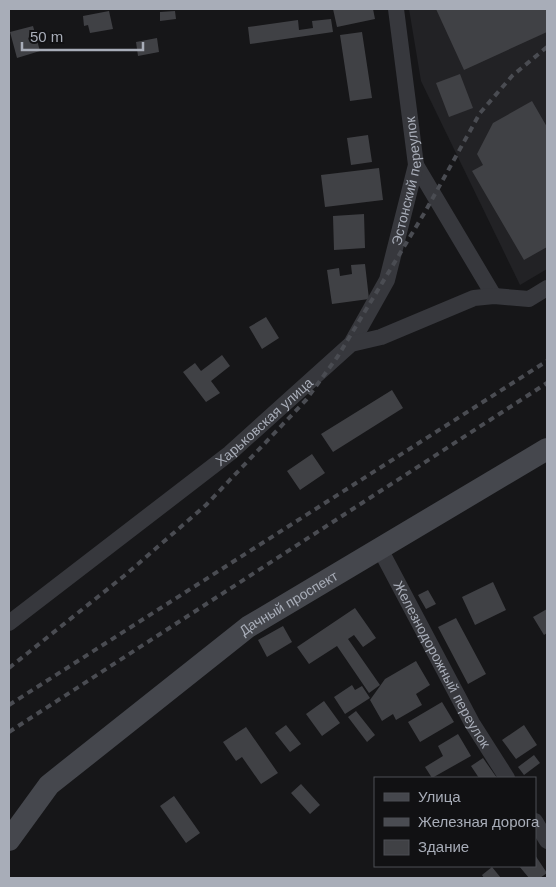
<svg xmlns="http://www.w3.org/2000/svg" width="556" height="887" font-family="Helvetica,sans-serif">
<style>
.built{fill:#222225}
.building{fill:#404145}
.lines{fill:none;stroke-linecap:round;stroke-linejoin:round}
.street{stroke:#37383d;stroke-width:16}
.secondary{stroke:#45474d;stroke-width:22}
.rail{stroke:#4a4c52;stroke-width:4;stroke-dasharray:6 5;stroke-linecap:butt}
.labels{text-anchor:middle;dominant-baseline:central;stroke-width:4.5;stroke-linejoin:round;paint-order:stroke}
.street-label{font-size:14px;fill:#a8adb8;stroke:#111113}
</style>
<rect width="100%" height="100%" fill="#161618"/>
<path class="built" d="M409 9H547V269L520 285 421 81Z"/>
<path class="building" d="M333 9H373L375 19 337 27Z
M436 9H547V32L464 70Z
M109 11 113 29 90 33 88 25 84 26 83 16Z
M175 11 176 19 160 21V12Z
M331 19 333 32 250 44 248 27 298 20 299 30 313 28 312 21Z
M33 26 40 51 17 58 10 32Z
M362 32 372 98 350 101 340 35Z
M157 38 159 52 138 56 136 42Z
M460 74 473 108 449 117 436 83Z
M532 101 547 127V247L524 260 472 171 483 165 477 154 493 123Z
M368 135 372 162 351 165 347 138Z
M379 168 383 200 325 207 321 175Z
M364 214 365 248 334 250 333 216Z
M365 264 369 299 332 304 327 270 339 268 340 276 352 274 351 265Z
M266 317 279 338 262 349 249 327Z
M222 355 230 366 211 381 220 393 206 402 183 372 195 363 201 371Z
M392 390 403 408 333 452 321 434Z
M312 454 325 473 300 490 287 471Z
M493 582 506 610 475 625 462 597Z
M428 590 436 604 426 609 418 595Z
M355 608 376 638 363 647 354 635 348 639 380 685 369 693 337 646 309 664 297 647Z
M547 609V633L544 635 533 617Z
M456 618 486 674 468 684 438 627Z
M283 626 292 642 267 657 258 640Z
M416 661 430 685 416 694 422 705 396 720 393 714 382 721 370 700 385 679Z
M352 685 355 690 362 686 370 698 345 714 334 697Z
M324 701 340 723 322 736 306 714Z
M442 702 454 722 420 742 408 722Z
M356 711 375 735 367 742 348 717Z
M286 725 301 744 290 752 275 733Z
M524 725 537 745 516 759 502 740Z
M246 727 278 773 261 784 242 757 236 761 223 742Z
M458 734 471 756 432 778 425 767 443 756 438 746Z
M534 755 540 763 524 775 518 767Z
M483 758 497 778H479L471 766Z
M301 784 320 805 310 814 291 793Z
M174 796 200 833 186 843 160 806Z
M535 855 547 873 540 878H529L519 866H535Z
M492 867 501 878H484L482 875Z"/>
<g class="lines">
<g class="street">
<path d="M416 165 494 296"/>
<path id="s1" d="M351 344 387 280 416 165 396 9"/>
<path id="s2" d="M380 549 472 723 507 778"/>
<path id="s3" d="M9 623 230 453 351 344 381 337 474 298 494 296 529 299 547 288"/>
<path d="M535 821 547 841"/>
</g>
<path class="secondary" id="s4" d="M9 840 49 785 248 627 547 449"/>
<path class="rail" d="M9 668 124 576 206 505 306 400 338 356 425 212 480 113 512 76 547 47
M9 705 547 361
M9 732 547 383"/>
</g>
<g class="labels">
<g class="street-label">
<text stroke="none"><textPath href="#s1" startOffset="175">Эстонский переулок</textPath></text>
<text stroke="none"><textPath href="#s3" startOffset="325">Харьковская улица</textPath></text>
<text stroke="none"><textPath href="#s4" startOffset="369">Дачный проспект</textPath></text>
<text stroke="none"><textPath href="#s2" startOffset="131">Железнодорожный переулок</textPath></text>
</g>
</g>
<rect width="556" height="887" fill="none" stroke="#a8adb8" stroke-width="20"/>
<rect x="374" y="777" width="162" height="90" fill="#111113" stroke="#4d4f55"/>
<rect x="384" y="793" width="25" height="8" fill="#45474d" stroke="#4d4f55"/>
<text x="418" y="802" font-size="15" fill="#a8adb8">Улица</text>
<rect x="384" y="818" width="25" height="8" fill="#4a4c52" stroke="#4d4f55"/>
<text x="418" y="827" font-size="15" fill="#a8adb8">Железная дорога</text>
<rect x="384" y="840" width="25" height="15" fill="#404145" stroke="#4d4f55"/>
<text x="418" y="852" font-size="15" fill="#a8adb8">Здание</text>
<path d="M22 42v8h121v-8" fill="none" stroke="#a8adb8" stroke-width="2.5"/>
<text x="30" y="42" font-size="15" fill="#a8adb8" stroke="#111113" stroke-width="4" paint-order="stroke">50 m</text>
</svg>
